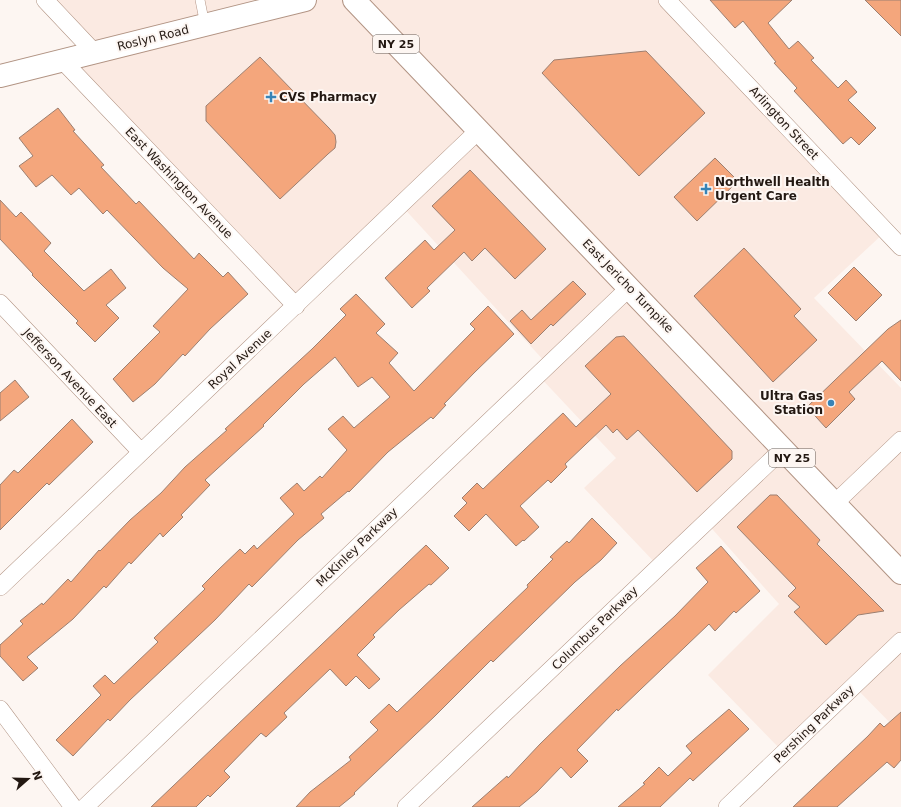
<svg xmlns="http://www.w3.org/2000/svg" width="901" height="807" font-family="'DejaVu Sans',sans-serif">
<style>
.built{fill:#fbeae2}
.building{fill:#f4a67c;stroke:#9c7f70}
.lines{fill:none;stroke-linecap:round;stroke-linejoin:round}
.lane-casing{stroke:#b29484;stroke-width:10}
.street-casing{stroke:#b29484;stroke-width:18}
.secondary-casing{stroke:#b29484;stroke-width:24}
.primary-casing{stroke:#b29484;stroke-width:24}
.lane{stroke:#fff;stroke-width:9}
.street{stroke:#fff;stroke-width:17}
.secondary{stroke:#fff;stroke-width:22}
.primary{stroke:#fff;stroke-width:22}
.poi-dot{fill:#3783b6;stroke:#fdf6f2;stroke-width:1.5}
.labels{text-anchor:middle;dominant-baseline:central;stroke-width:4;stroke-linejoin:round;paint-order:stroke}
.shield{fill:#fdf6f2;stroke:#645b55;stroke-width:1}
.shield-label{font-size:11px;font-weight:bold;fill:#231812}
.street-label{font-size:12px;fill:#231812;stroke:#fdf6f2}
.poi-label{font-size:12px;font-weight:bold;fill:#231812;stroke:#fdf6f2;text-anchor:start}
</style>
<rect width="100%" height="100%" fill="#fdf6f2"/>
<path class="built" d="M47 0H668L885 232 814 298 901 388V734L854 686 784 753 708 675 779 604 706 522 659 567 584 488 616 458 537 374 547 364 400 204 296 306 62 60 94 52Z"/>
<path class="building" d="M710 0H792L768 23 789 49 798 41 814 58 811 60 838 88 846 80 857 92 848 100 876 128 859 145 851 137 843 144 794 91 797 88 774 63 776 62 743 21 735 28Z
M865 0H901V36Z
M646 51 705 113 639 176 542 73 554 60Z
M260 57 329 128 335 135 336 142 335 148 328 154 280 199 206 121V106Z
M58 108 75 130 73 131 104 165 101 167 136 204 139 201 194 259 199 253 223 277 228 272 248 294 210 329 185 356 183 354 155 384 133 402 113 379 160 332 153 326 188 289 163 268 107 210 103 214 79 188 71 195 52 175 36 187 19 166 33 156 19 138Z
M715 158 738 181 697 221 674 197Z
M470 170 546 249 515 279 485 248 472 261 464 252 427 288 430 291 412 308 385 278 425 240 434 250 455 230 432 206Z
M0 200 16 217 21 212 51 243 44 251 84 291 111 269 126 288 106 305 119 318 95 342 76 323 78 321 32 275 33 274 0 239Z
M744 248 801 309 794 316 817 340 773 382 694 296Z
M854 267 882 295 856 321 828 293Z
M573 281 586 294 553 326 551 324 531 344 510 321 522 310 531 320Z
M356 294 385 324 376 333 398 353 389 363 414 391 475 329 470 324 488 306 514 334 474 373 444 404 446 405 433 419 431 417 388 452 349 492 348 491 321 514 324 518 298 540 252 587 249 584 215 620 130 700 110 721 108 719 73 756 56 740 101 695 93 686 105 675 114 684 158 642 154 638 205 589 202 586 218 570 240 549 245 554 254 545 257 549 294 514 280 498 297 483 304 491 320 476 322 478 347 450 328 429 343 416 354 428 390 397 372 377 358 387 335 357 304 384 263 425 264 426 205 480 210 485 181 515 183 517 163 537 160 533 131 564 129 562 106 588 104 586 73 619 27 657 38 668 23 681 0 656V645L23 624 20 621 42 603 43 605 68 579 71 582 99 550 100 551 130 520 161 493 185 467 227 430 225 429 312 349 346 315 340 309Z
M901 320V381L882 361 849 392 855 399 826 428 807 407 888 329Z
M624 336 732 451V459L697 492 638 430 627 440 617 429 613 433 606 425 565 464 567 467 551 483 548 480 520 506 539 527 524 541 523 540 516 546 486 514 469 531 454 516 467 503 462 498 477 483 483 489 563 413 576 427 611 394 585 366 616 337Z
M15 380 29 397 0 421V393Z
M72 419 93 442 49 485 47 483 0 530V485L14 470 18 473Z
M770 495H777L820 540 817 544 884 611 858 615 826 645 794 612 800 607 788 596 796 588 737 527Z
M592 518 617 543 601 560 575 582 493 662 491 660 435 716 354 793 355 794 339 807H296L310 792 351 760 349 757 378 730 370 722 389 704 397 712 528 587 527 585 553 559 550 557 567 541 569 543Z
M426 545 449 568 431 585 429 584 399 610 373 635 375 637 357 655 380 679 369 689 356 676 346 686 330 669 284 713 287 717 266 737 261 733 224 771 230 777 210 797 208 795 196 807H151Z
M721 546 760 591 736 613 734 611 715 631 709 624 618 711 617 709 577 750 588 761 571 778 561 767 537 792 519 807H472L507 776 508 778 540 744 620 666 675 616 708 582 696 568Z
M729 709 749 729 693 781 690 778 660 807H618L645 784 643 783 659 767 668 776 692 753 686 746Z
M901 712V760L894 768 887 762 837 807H793L868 736 880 723 884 727Z"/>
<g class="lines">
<g class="lane-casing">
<path id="lane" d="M200 0 205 25"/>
</g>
<g class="street-casing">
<path id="street" d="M45 0 94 52
M667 0 901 247
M62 60 296 306
M0 303 141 452
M835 503 901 440
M0 587 479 130
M0 709 73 807
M85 807 629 288
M406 807 783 449
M727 807 901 641"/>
</g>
<g class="secondary-casing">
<path id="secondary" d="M0 76 305 0"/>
</g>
<g class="primary-casing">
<path id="primary" d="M354 0 901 573"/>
</g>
<use href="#lane" class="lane"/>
<use href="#street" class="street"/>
<use href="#secondary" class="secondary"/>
<use href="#primary" class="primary"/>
</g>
<g class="poi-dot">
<path d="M269 91h4v4h4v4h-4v4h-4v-4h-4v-4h4z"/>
<path d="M704 183h4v4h4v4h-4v4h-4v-4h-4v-4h4z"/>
<circle cx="831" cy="403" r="4"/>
</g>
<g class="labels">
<g class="shield">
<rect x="373" y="35" width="46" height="18" rx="3"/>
<rect x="769" y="449" width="46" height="18" rx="3"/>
</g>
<g class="shield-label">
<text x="396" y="44">NY 25</text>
<text x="792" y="458">NY 25</text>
</g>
<g class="street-label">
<text transform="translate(153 38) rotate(-14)">Roslyn Road</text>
<text transform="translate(784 123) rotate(47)">Arlington Street</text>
<text transform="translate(179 183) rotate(46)">East Washington Avenue</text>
<text transform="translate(628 286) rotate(46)">East Jericho Turnpike</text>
<text transform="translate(240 359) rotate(-43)">Royal Avenue</text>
<text transform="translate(70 378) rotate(47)">Jefferson Avenue East</text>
<text transform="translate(357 547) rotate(-44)">McKinley Parkway</text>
<text transform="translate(595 628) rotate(-44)">Columbus Parkway</text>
<text transform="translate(814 724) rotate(-44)">Pershing Parkway</text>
</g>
<g class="poi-label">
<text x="279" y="97">CVS Pharmacy</text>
<text x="715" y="182">Northwell Health<tspan x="715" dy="14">Urgent Care</tspan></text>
<text x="823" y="396" text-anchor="end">Ultra Gas<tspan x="823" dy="14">Station</tspan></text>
</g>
</g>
<g transform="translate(28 779) rotate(70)" stroke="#fdf6f2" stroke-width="3" paint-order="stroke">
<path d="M0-3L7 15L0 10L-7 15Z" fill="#231812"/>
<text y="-6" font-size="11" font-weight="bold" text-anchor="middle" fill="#231812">N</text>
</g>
</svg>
